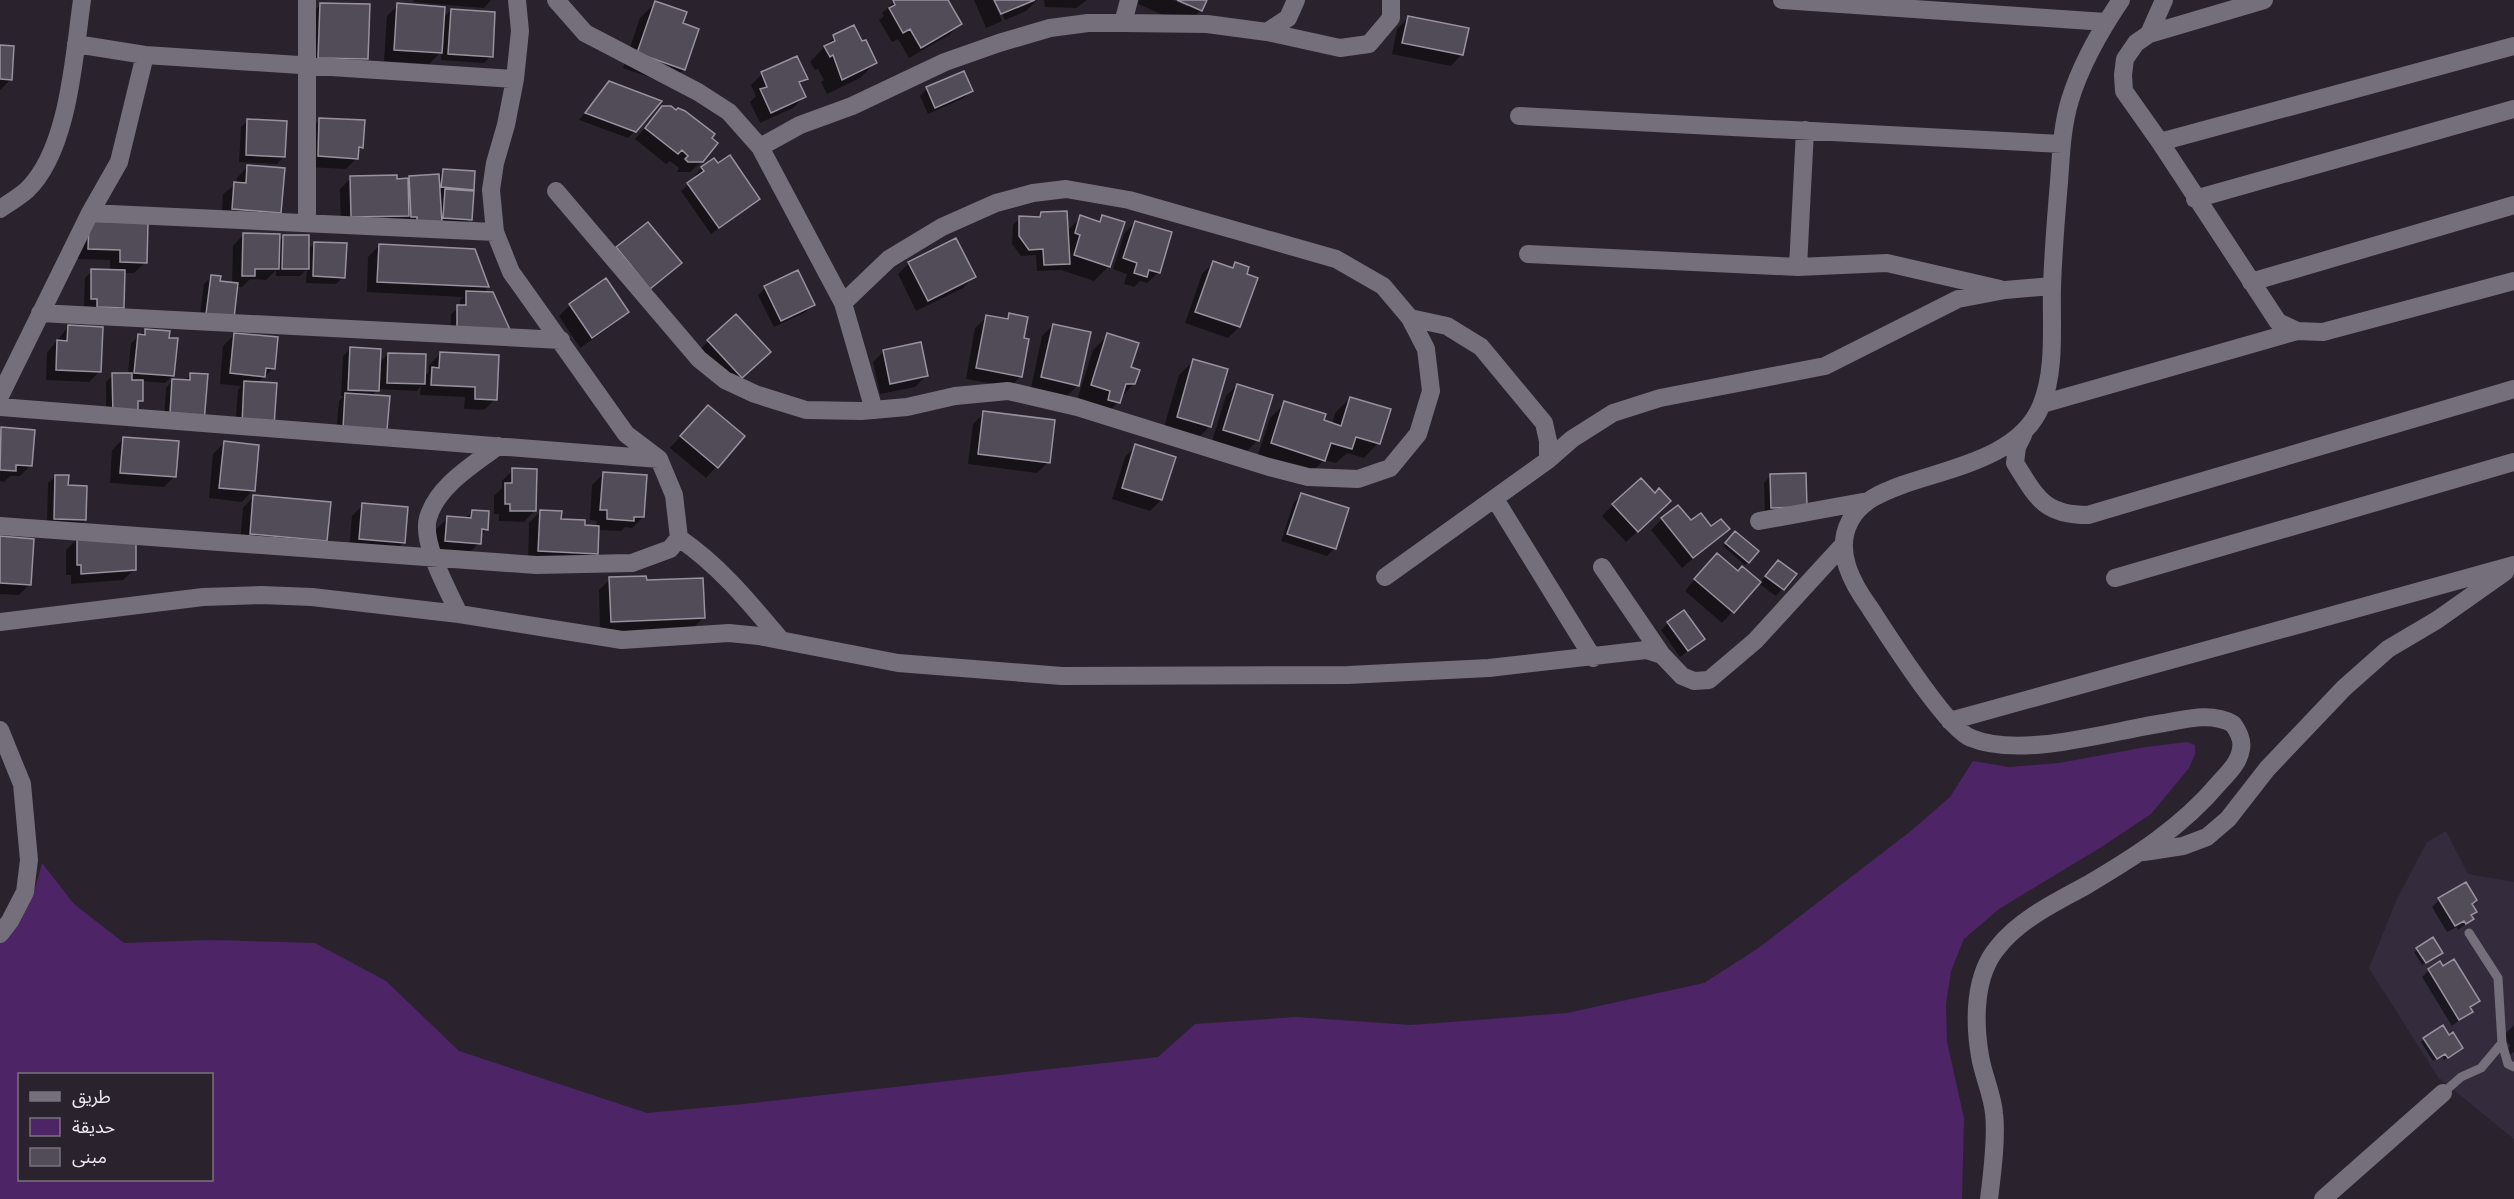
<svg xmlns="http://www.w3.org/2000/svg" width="2514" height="1199" font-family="'Archivo Narrow','Noto Sans Arabic',sans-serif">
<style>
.built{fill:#342b3c}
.green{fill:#4d2466;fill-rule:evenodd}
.shadow{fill:#0007}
.building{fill:#524b58;stroke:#99919f;stroke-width:1.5}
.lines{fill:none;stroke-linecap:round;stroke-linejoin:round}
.service{stroke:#756e7b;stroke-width:9}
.minor{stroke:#756e7b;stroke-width:18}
</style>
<rect width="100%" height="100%" fill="#2a232e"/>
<path class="built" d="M2446 831 2468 874 2514 882V1139L2438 1077 2369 968 2397 899 2427 842Z"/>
<path class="green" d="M2187 742 2195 745V754L2189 768 2151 814 2103 846 1999 909 1964 939 1951 971 1946 1004 1947 1042 1964 1118 1962 1199H0V933C28 912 34 896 42 863L74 904 124 943 210 940 315 943 386 981 459 1051 647 1113 744 1104 1158 1057 1195 1024 1296 1017 1411 1025 1567 1013 1704 983 1757 949 1911 831 1950 797 1973 761 2009 767 2059 763 2146 747ZM20 1074H212V1180H20Z"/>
<path class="shadow" d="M414 0H491L484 8 413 2Z
M896 0H946L960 24 949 35 909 58 898 39 892 42 879 20 884 16 882 13Z
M974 0H993L1002 21 986 28Z
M996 0H1037L1026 11 1005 20Z
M1044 0H1087L1076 8 1045 7Z
M1139 0H1173L1188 7V3L1180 0H1205L1201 10 1186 25 1138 4Z
M655 3 681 24 684 69 669 84 623 68 640 18Z
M321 4 366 59 355 70 308 68 310 15Z
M398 5 442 19 451 10 491 56 484 63 441 60 442 51 429 64 384 61 387 16Z
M1408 18 1462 54 1451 66 1392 54 1397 29Z
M834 37 862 43 875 63 860 78 827 94 821 82 824 80 818 69 815 70 810 62Z
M0 47 11 79 0 90Z
M797 58 806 78 799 85 804 97 793 108 760 123 750 102 756 96 751 85 762 74Z
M610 82 635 131 628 138 579 120Z
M927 89 971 91 964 98 928 114 920 96Z
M663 108 702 161 690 172H677L679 168 670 161 666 164 635 139Z
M320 119 362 147 357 152V158L346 169 307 167 309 130Z
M248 120 284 156 277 164 239 162 241 127Z
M714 160 758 199 711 234 681 191 697 178 695 175 702 168Z
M248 166 280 213 269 224 221 220 223 194 236 184 237 178Z
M443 170 472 189 469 192 470 220 459 231 341 228 340 189 351 178 407 180 409 177 438 176Z
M1042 213 1067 231 1081 217 1097 222 1103 217 1109 266 1094 281 1061 270 1037 271 1036 255 1021 256 1012 244 1013 225 1020 218H1037Z
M1135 222 1159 272 1147 283 1140 281 1134 287 1124 284 1127 274 1113 269 1124 234Z
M90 223 146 262 134 273H124L123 307 116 314H90V306H84L85 278 92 271H110V260L78 259V234Z
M244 234 278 242 284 236 307 251 315 243 343 277 336 284 306 283 307 269 300 276H276V270L266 280 250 279 242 287H236L199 321 204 284 212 276 219 282 232 284 233 246Z
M379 246 474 251 488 287 450 338 451 314 460 307V300L463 297 367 292 368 257Z
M909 263 974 277 963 288 916 311 898 274Z
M1213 263 1230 269 1235 264 1239 327 1228 338 1185 323 1202 274Z
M605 280 627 312 616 323 580 348 559 316 570 305Z
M765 288 813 304 806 312 774 327 758 295Z
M1009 315 1022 339 1021 376 1010 387 966 379 975 328 987 317 1004 320Z
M735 316 758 363 730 388 697 352Z
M1053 325 1078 385 1067 396 1031 388 1042 336Z
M68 327 100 371 89 382 46 380 47 353Z
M146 330 173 375 165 383 141 381V401L106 422V382L113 375 128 374 131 343Z
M234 335 273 369 257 383 275 384 235 431 238 390 241 386 220 384 223 346Z
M1108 335 1129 368 1134 383 1104 418 1077 400 1093 350Z
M350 349 379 363 388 354 424 377 429 372V365L440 354 495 399 484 410 464 409 465 397 420 395 421 386 417 391 378 389 336 435 339 401 344 396H341L343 356Z
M884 351 926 376 915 387 880 394 873 362Z
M1194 360 1210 426 1195 441 1163 431 1179 375Z
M191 375 206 376 164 420 166 388 173 380 184 381Z
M1237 385 1258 440 1247 451 1212 441 1226 396Z
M1350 398 1378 443 1364 458 1347 453 1336 463 1324 460 1309 475 1257 458 1270 418 1285 403 1332 425 1335 413Z
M984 413 1048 462 1037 473 968 464 973 424Z
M697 418 743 437 706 478 670 448Z
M1 429 31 465 20 476H10L4 482 0 481Z
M123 439 175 476 164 487 110 483 112 450Z
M224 443 253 490 242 502 209 498 213 454Z
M1136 446 1161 500 1150 511 1112 499 1125 457Z
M513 470 535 510 524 522 499 521V514H494V496L502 488V481Z
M603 474 643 517 632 528 625 527 621 531 598 530 597 553 586 564 528 562 529 523 540 512 560 521 583 527H596L597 521 590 520 592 485Z
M1771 475 1806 506 1765 514 1764 483Z
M56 476 67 487 85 520 78 527 47 526 48 483Z
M1301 495 1347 509 1334 549 1327 556 1281 541 1294 502Z
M1655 495 1658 512 1626 542 1602 516 1613 505Z
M254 496 326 541 240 545 243 508Z
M363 505 404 542 393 553 349 550 352 516Z
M472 512 487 529 480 536 479 543 468 554 435 552 436 529 448 518 465 519Z
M1662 519 1691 522 1711 528 1728 529 1682 568 1651 530Z
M1732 536 1748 562 1745 565 1723 546Z
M0 538 30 584 19 595 0 594Z
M77 539 135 569 123 580 71 584V575H66V550Z
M1706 566 1738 573 1760 583 1771 569 1795 574 1776 596 1758 583 1722 623 1685 591Z
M610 579 645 582 703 618 692 629 600 633 599 590Z
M1668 623 1703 639 1680 657 1661 630Z
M2439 900 2471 905 2472 919 2458 930 2457 927 2447 932 2432 907Z
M2432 939 2438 956 2422 965 2414 952Z
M2429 970 2478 1000 2472 1006V1004L2463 1010 2471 1011 2452 1026 2422 977Z
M2514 1025V1052L2508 1056 2505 1051 2510 1046 2503 1036Z
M2424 1039 2458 1051 2444 1060 2442 1056 2433 1061 2421 1042Z"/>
<path class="building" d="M948 0 962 24 921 48 910 29 903 33 889 8 895 5 893 0Z
M994 0H1035L1001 14Z
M1177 0H1207L1202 11Z
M655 1 687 12 683 23 699 29 685 70 637 53Z
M320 3 370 4 368 59 318 58Z
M397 3 445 7 442 53 394 50Z
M451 9 495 12 493 57 448 54Z
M1408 16 1469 28 1463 55 1402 43Z
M854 25 862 41 866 40 877 63 842 80 833 55 830 57 824 46 835 41 833 35Z
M0 45 14 46 12 80 0 79Z
M797 56 808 79 799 82 806 97 771 113 760 89 767 87 761 72Z
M964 71 973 91 935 108 926 87Z
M609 81 662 101 636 132 585 113Z
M662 106H671L676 110 678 108 685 111 715 134 712 138 718 143 703 162H688L685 159 688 156 682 150 678 154 645 128Z
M319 118 365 120 363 148 359 147 358 159 318 156Z
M247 119 287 121 285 157 246 155Z
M730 155 760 199 719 228 687 183 704 171 701 167 714 158 718 163Z
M247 165 285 168 281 213 232 209 234 182 246 183Z
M443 169 475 171 474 190 441 187Z
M439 174 442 223 417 224V217H411L409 176Z
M397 175V179L408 178 409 216 351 217 350 176Z
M445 189 474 191 472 220 443 218Z
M1067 211 1070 264 1044 265 1043 249 1029 250 1019 236V216L1040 217 1041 212Z
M1080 215 1100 222 1102 215 1125 222 1110 267 1074 255 1080 235 1075 233Z
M89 221 148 223 147 263 120 262V250L88 249Z
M1135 221 1172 232 1160 273 1149 270 1147 277 1134 273 1137 263 1123 258Z
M648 222 682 263 650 289 616 247Z
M243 233 280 234 279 269H255V276H242Z
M283 235H309V269H282Z
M956 238 976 277 928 301 908 262Z
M314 242 347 243 345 278 313 276Z
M379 244 475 249 489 287 377 282Z
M1213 261 1233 268 1235 262 1249 267 1247 274 1258 278 1240 327 1195 312Z
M91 269 125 270 124 308 97 307V299H91Z
M798 270 815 305 781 321 764 286Z
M211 275 221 276 220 281 238 283 234 318 206 314Z
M606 278 629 312 592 338 569 304Z
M466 291 493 292 511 332 457 331V305H466Z
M1009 313 1028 317 1024 338 1029 339 1022 377 976 368 986 315 1008 319Z
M736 314 771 352 742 378 707 340Z
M1053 324 1091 332 1079 386 1041 377Z
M68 325 103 327 101 372 56 370 57 340 67 341Z
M145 329 170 331 169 338H178L174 376 134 373 138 334 145 335Z
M234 333 278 337 275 369 266 368 265 377 230 373Z
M1107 333 1139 343 1131 367 1140 370 1135 384H1126L1120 403 1108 400 1110 391 1091 385Z
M921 342 928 376 890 384 883 350Z
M350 347 381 349 379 391 348 390Z
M440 352 499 355 497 400 475 399V387L431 385 432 367 439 368Z
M388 353 426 354 425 384 387 383Z
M1193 359 1228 369 1211 427 1177 417Z
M112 373H132V380H143V401H138V415H113Z
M190 373 208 374 204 422 170 413 172 379 190 380Z
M244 381 277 383 274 426 242 424Z
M1237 384 1273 395 1259 441 1223 430Z
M345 393 390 396 387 430 343 428Z
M1350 397 1391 409 1380 444 1356 437 1352 449 1331 443 1325 461 1271 443 1284 401 1326 414 1324 420 1341 426Z
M708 405 745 436 718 468 680 436Z
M983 411 1055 420 1050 463 978 454Z
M1 427 35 430 32 466 16 465V471L0 470Z
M123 437 179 441 176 477 120 473Z
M224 441 259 445 255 491 219 488Z
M1135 444 1176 457 1162 500 1122 488Z
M512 468 537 469 536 511H510V504H505V483H512Z
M603 472 647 475 644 517H634V521L607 519V510H600Z
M1806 473 1807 507 1771 508 1770 474Z
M55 475H69L68 485 87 486 86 520 54 519Z
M1641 478 1655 493 1659 488 1671 501 1638 532 1612 504Z
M1301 493 1349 508 1336 549 1287 534Z
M253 495 331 502 327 541 250 534Z
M362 503 408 507 405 543 359 539Z
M1678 505 1691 520 1701 513 1711 526 1721 519 1730 529 1693 558 1661 518Z
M472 510 489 511 488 530 482 529 481 544 445 541 447 516 471 518Z
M540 510 562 511 561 519 585 520V525L599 526 598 554 538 551Z
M1735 531 1759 551 1749 563 1725 543Z
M0 536 34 539 31 585 0 583Z
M77 538 136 540V570L81 574V565H77Z
M1717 553 1738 571 1742 566 1761 582 1734 613 1694 579Z
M1778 560 1797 574 1784 590 1765 576Z
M646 576 647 580 703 578 705 618 611 622 609 577Z
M1684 610 1705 639 1688 651 1667 622Z
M2466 882 2477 900 2472 904 2477 912 2471 915 2474 919 2466 924 2464 921 2455 926 2438 898Z
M2433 937 2443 953 2426 963 2416 948Z
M2454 959 2480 1001 2470 1007 2473 1012 2459 1020 2428 969 2440 961 2443 966Z
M2443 1025 2449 1035 2453 1032 2463 1048 2448 1058 2445 1054 2437 1059 2423 1038Z"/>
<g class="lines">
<path class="service" d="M2469 933 2498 978 2502 1043 2508 1064 2514 1067
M2443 1093 2461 1077 2481 1068 2502 1043"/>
<path class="minor" d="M556 0 585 33 698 92 729 112 760 147 843 303 874 410
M1782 0 2106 22
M2264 0 2149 34 2136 43 2125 59 2123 75 2124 91 2160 142 2278 322 2297 331 2323 332 2514 281
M1123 23 1207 24 1267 32 1340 48 1369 44 1391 18V0
M1267 32 1288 18 1296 0
M2149 34 2164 0
M76 44 145 55 515 79
M1519 116 2062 144
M2160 142 2514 46
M760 147 800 125 852 106 945 62 999 43 1050 28 1088 23H1123L1129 0
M556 191 699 359 725 380 755 394 806 410 861 411 907 407 955 396 1008 391 1077 407 1269 467 1308 477 1358 479 1390 468 1418 434 1431 391 1426 349 1410 318 1383 286 1336 259 1129 200 1066 189 1033 193 996 203 942 227 889 259 843 303
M2195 199 2514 109
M0 209C9 203 19 197 27 190 69 150 74 55 82 0
M90 213 495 232
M307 223V0
M1528 254 1798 267 1887 263 2000 289
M1798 267 1805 130
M2251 282 2514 205
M40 313 561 340
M1410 318 1447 326 1481 347 1544 423 1548 441V460
M0 396 90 213 119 162 145 55
M2042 404 2297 331
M0 407 659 459
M2023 435 2017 447 2015 463C2037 498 2044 515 2088 515L2514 389
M1495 499 1593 658
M1759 521 1868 501
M0 526 536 565 632 563 670 549 679 538 674 495 659 459 626 434 511 272 495 232 491 190 495 163 506 125 515 79 520 31 517 0
M679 538C721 567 749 602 781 640
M1602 567 1662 655
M1385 577 1548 460 1572 439 1613 413 1660 398 1825 366 1958 299 2005 290 2052 286
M2115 578 2514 462
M459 614C448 590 421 543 428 518 437 486 473 465 498 446
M0 622 203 597 261 595 312 597 459 614 622 640 729 633 759 636 898 663 1062 676 1348 675 1489 668 1646 650 1662 655 1682 676 1694 681 1709 680 1755 641 1843 545
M1950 721 2514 565
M0 730 22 784 29 860 25 892 10 921 0 934
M2144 852 2183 846 2207 837 2228 819 2267 769 2344 688 2388 649 2437 620 2505 572
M1989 1199C1992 1175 1997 1137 1994 1113 1992 1093 1983 1075 1980 1056 1974 1021 1974 975 1998 947 2020 919 2056 902 2087 885 2136 856 2182 827 2219 783 2228 773 2239 763 2241 749 2243 740 2238 731 2233 724 2212 712 2187 719 2164 723 2110 731 2022 759 1971 738 1947 729 1887 634 1870 608 1852 583 1834 551 1850 521 1860 501 1883 492 1902 485 1950 468 2020 457 2041 406 2056 370 2051 326 2052 288 2053 253 2056 217 2059 182 2061 155 2062 126 2070 100 2081 64 2100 31 2121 0
M2323 1199 2443 1093"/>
</g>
<rect x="18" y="1073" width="195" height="108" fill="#2a232e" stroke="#78737c" stroke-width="1.5"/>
<rect x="30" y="1092" width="30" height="9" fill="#756e7b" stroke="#78737c" stroke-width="1.5"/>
<text x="72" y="1103" font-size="18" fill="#eeeaf2">طريق</text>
<rect x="30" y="1118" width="30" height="18" fill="#4d2466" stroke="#78737c" stroke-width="1.5"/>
<text x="72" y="1133" font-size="18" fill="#eeeaf2">حديقة</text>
<rect x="30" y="1148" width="30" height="18" fill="#524b58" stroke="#78737c" stroke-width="1.5"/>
<text x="72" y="1163" font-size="18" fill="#eeeaf2">مبنى</text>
</svg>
